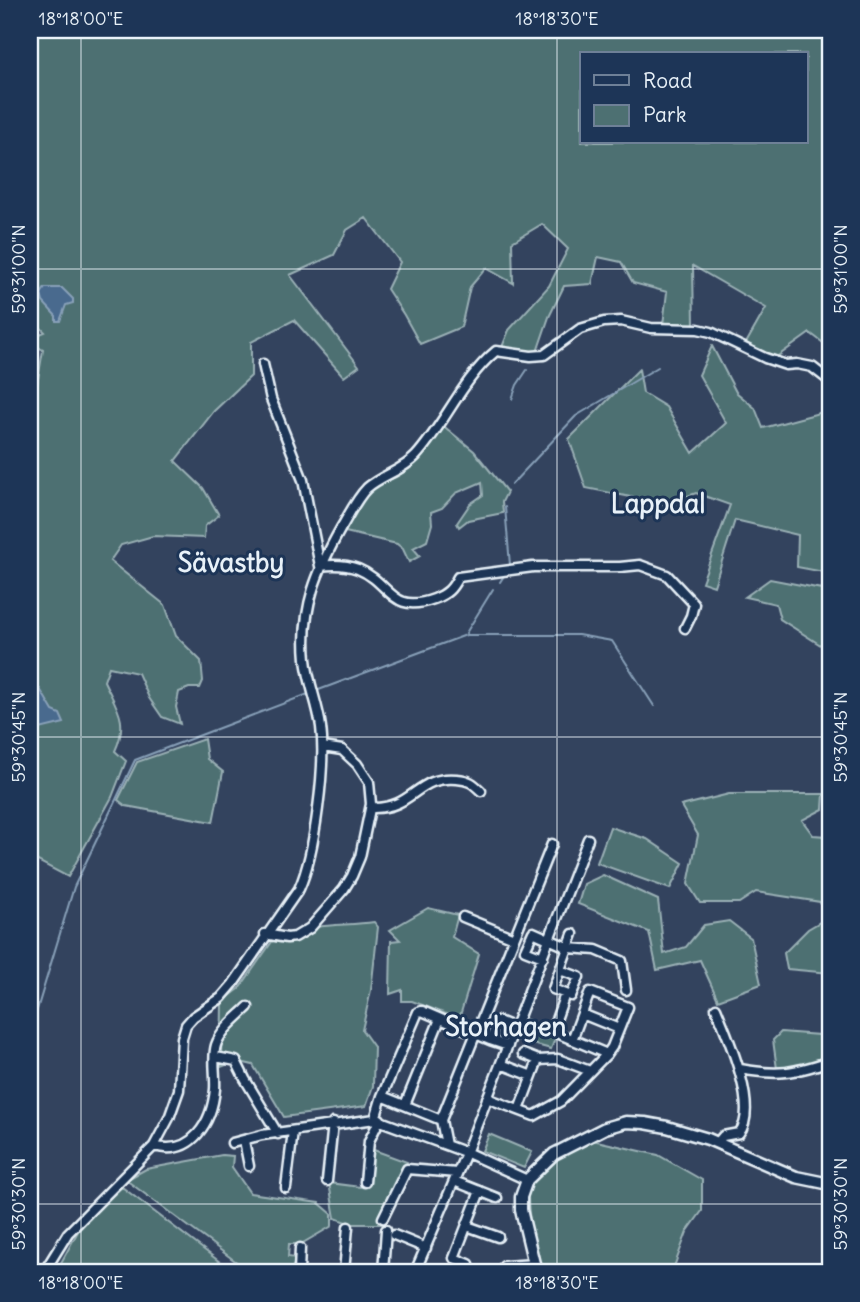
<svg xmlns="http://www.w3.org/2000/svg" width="860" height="1302" font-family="Delius,sans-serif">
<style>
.green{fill:#4d7072;stroke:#9ab0b5;stroke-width:2;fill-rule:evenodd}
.water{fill:#486a8e;stroke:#88a0b8;stroke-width:2}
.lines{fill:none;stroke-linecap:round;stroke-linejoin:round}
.stream{stroke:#88a0b8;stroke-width:2}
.minor-casing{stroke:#e8f1f8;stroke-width:13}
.tertiary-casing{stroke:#e8f1f8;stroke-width:15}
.minor{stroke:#1d3557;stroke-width:8}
.tertiary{stroke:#1d3557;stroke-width:10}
.ticks{fill:none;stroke:#e8f1f8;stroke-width:2;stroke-opacity:0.45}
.labels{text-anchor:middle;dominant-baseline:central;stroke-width:6;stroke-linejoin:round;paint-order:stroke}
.neighbourhood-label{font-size:26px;font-weight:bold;fill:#e8f1f8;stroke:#1d3557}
.neatline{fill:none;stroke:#e8f1f8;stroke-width:2.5}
.ticks-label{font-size:18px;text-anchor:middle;fill:#e8f1f8}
</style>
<rect width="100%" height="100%" fill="#33435e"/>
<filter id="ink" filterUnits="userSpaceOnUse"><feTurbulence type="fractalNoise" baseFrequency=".0143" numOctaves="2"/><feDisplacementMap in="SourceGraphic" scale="14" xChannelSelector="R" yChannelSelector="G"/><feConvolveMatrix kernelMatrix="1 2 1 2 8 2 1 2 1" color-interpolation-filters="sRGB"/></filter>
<g filter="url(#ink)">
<path class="green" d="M30 30H830V348L810 333 775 358 745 345 766 308 693 266 694 325H663L667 292 633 283 621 262 598 257 592 284 564 286 549 317 537 352H522L502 347 509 330 549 286 568 249 542 224 512 242 513 283 486 268 470 287 461 327 420 344 404 315 387 289 400 262 366 218 347 230 334 255 290 275 359 366 344 377 294 320 251 342V376L214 411 175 461 203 488 219 515 205 526 204 538 153 536 121 545 110 561 165 605 176 636 201 661 203 681 200 688H189L179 692 176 707 180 724 162 717 149 698 138 673 109 667 104 681C117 709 129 720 115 751L126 761 112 797 68 877 30 857V426L43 350 30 342V338L45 332 41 328 30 329ZM582 54H806V142H582Z
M712 346 736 392 755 408 763 428 830 410V651L780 619 776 604 745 597 770 579 822 589 829 573 797 567 798 535 735 520 714 586 702 582 730 505 696 493 665 504 586 488 569 439 639 369 643 393 666 407 693 453 726 423 699 375Z
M441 424 474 451 507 492 502 502 503 513 468 520 459 527 457 523 470 504 483 495 482 482 456 493 442 508 431 512 432 524 427 541 413 548 420 556 409 562 403 549 397 544 341 531 361 498 379 483 396 477 411 467Z
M827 698 830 699V762L827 758Z
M204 739 207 759 223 772 213 822 126 806 118 800 137 762Z
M729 794H824L823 809 802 820 813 835 826 836 830 843V973L787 969 784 953 808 929 825 919 820 902 756 892 739 903H700L688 884 698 835 681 806Z
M610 827 647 839 683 863 670 889 597 863Z
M603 875 658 900 664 954 686 947 704 925 729 921 751 938 761 984 718 1000 700 960 657 970 649 932 578 904 584 884Z
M428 908 458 915 452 937 479 954 459 1019 412 1001H402V990L390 994 391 941 400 940 390 930Z
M374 922 378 927 371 990 362 1030 374 1047 373 1086 366 1106 284 1117 253 1065 236 1061 221 1067 222 1002 239 989 276 936C290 935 302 929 316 927 334 924 354 925 374 922Z
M525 1019 542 1025 545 1031 556 1036 551 1049 518 1040Z
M781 1032 819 1035 830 1044V1059L793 1070 777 1069 773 1040Z
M489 1134 532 1152 524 1168 482 1151Z
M588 1139 658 1155 702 1180V1211L687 1232 672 1272H540C536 1252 520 1191 533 1175 546 1158 569 1149 588 1139Z
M371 1149 407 1162 382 1224H351L335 1218 329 1183 360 1187Z
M222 1155 233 1156 232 1167 250 1193 319 1203 332 1214V1226L301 1244H289L288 1257 296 1258 291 1272H250L126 1180 146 1169Z
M122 1187 233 1272H56L83 1222Z"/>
<path class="water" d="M45 288H62L73 299V303L66 305 60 321H56V316L43 302 41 294Z
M31 689H40L53 711 60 714 64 723 40 729 31 721Z"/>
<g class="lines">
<path class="stream" d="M512 399 517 385 527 370
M511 485 576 416 658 367
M505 507 510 565
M500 582 505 574
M466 633 493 589
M316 691 466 635H578L612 641 654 706
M30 1033 74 887 135 760 311 693"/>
<g class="minor-casing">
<path id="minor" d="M263 364 271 399 303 480 320 566C334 564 345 564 358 569 392 583 390 615 434 599 447 594 452 589 458 577L533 567H620L640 565 667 575 694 604 691 616 685 628
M371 804 374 808C414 808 417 775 457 779 469 780 473 783 481 791
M463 917 514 938
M265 934 287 938 295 937 310 928 344 889 352 876 360 857 371 804 369 782 357 764 342 750 323 747
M543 957 525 950 533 932 569 948 596 950 622 961 626 990
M560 970 579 977 571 996 553 989 573 934
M565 994 552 1031 607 1054
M716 1008C727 1035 760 1109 739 1133L723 1136 717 1143
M582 1014 619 1029
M508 1046 490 1040 498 1021 515 1028
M523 1054 538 1060 558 1059 590 1071
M216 1057 236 1061 245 1079 278 1134
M501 1064 532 1076
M740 1069C779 1076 793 1073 830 1061
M382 1096 418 1012 422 1011 490 1040
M487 1098 534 1116 561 1101 607 1054 612 1047 628 1007 590 992 572 1040
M405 1105 440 1019
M519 1110 538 1060
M375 1119 382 1096 441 1120 446 1145
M441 1120 552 844
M244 1141 249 1166
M232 1143 262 1135 375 1119 470 1154 527 1180
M154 1146C192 1157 212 1122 215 1089 216 1075 212 1057 216 1045 221 1030 237 1018 248 1007
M327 1181 333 1123
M454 1181 497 1198
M365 1182 369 1141 380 1119
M286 1188 293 1131
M383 1218 407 1169 457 1173
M467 1226 498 1237
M394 1235 426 1248
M504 1266 535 1264
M44 1272 68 1233 154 1146 169 1118 179 1090 182 1038 186 1025 193 1017 221 998 233 984 299 889C315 854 326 765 321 727 318 704 308 682 306 659 301 608 317 571 341 528 349 515 356 499 367 488 382 475 402 471 416 456 445 424 462 379 496 351L531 356 544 355 580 329 604 322 621 321 651 328 698 329 711 332 765 358 786 365 797 364 812 367 830 381
M299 1272 300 1248
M344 1272 348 1227
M383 1272 386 1230
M415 1272 466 1153 588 839
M466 1272 469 1264 454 1258 480 1191"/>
</g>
<g class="tertiary-casing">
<path id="tertiary" d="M536 1272 521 1210V1197L527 1180 554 1154 605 1128 626 1122 645 1123 667 1127 708 1139 796 1177 830 1184"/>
</g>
<use href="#minor" class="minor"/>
<use href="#tertiary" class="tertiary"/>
</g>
</g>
<path class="ticks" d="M81 30V1272M557 30V1272M30 269H830M30 737H830M30 1204H830"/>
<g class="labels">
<g class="neighbourhood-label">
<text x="658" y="503">Lappdal</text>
<text x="231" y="562">Sävastby</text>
<text x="506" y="1026">Storhagen</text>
</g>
</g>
<rect width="860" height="1302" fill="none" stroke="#1d3557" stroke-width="77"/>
<rect x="580" y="52" width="228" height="91" fill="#1d3557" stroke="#6e8097" stroke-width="2"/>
<rect x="594" y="75" width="35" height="10" fill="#1d3557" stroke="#6e8097" stroke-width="2"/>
<text x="643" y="88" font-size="21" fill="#e8f1f8">Road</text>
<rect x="594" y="105" width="35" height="21" fill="#4d7072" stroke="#6e8097" stroke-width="2"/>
<text x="643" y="122" font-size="21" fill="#e8f1f8">Park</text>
<rect x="38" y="38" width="784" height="1226" class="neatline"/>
<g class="ticks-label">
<text x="81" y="25">18°18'00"E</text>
<text x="557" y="25">18°18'30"E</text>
<text transform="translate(19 269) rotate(-90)" y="6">59°31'00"N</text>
<text transform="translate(841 269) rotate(-90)" y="6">59°31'00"N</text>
<text transform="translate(19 737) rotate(-90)" y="6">59°30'45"N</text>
<text transform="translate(841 737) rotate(-90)" y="6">59°30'45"N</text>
<text transform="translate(19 1204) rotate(-90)" y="6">59°30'30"N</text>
<text transform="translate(841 1204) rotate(-90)" y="6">59°30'30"N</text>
<text x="81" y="1289">18°18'00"E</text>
<text x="557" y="1289">18°18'30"E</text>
</g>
</svg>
